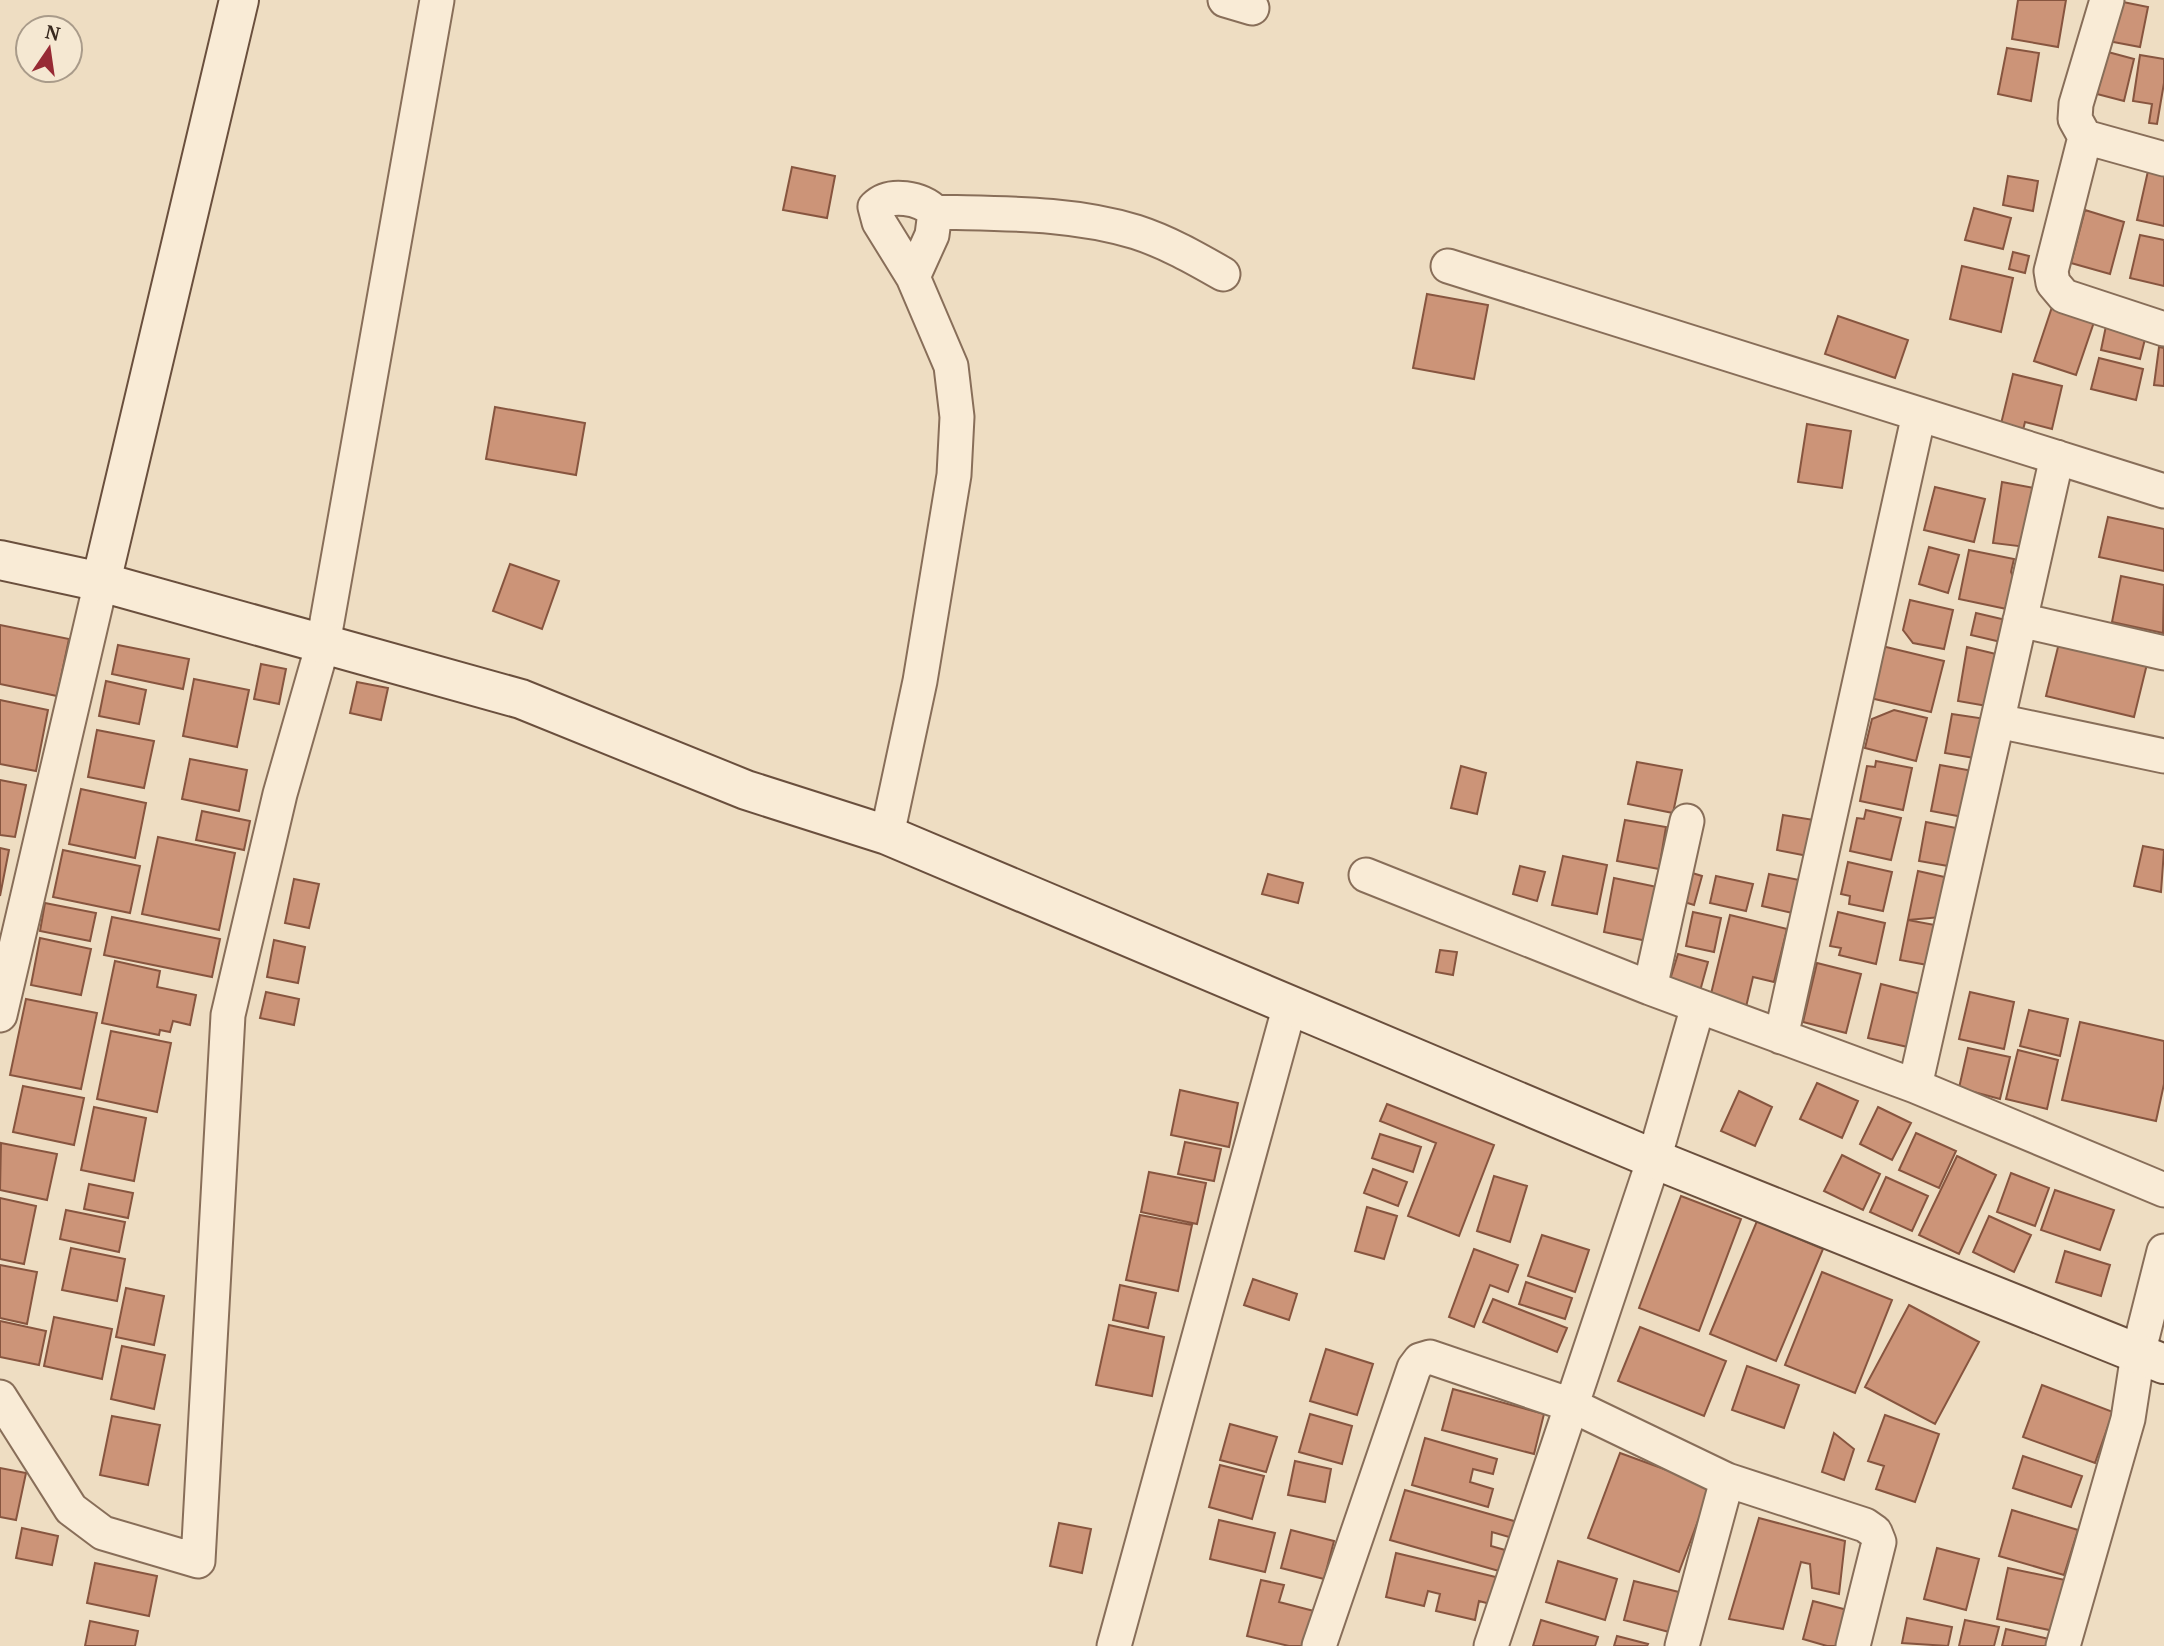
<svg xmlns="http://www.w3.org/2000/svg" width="2164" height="1646" font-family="'PT Serif',serif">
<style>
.building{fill:#cc9478;stroke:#87553f;stroke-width:2}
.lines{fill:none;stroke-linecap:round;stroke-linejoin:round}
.street-casing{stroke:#886e59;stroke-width:37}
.secondary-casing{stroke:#6a4f3d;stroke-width:42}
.street{stroke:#f9ebd6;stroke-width:33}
.secondary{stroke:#f9ebd6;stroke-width:38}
</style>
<rect width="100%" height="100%" fill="#eeddc2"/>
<path class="building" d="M2018 0H2066L2058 47 2012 39Z
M2118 1 2148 7 2140 47 2108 41Z
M2007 48 2039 53 2031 101 1998 94Z
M2108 52 2134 59 2124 101 2097 94Z
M2140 55 2164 59V83L2157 124 2149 123 2152 104 2133 101Z
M792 167 835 176 827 218 783 210Z
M2148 171 2164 175V226L2137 220Z
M2008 176 2038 181 2033 211 2003 205Z
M1974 208 2011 218 2003 249 1965 240Z
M2085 210 2124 222 2110 274 2071 263Z
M2140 235 2164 240V286L2130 278Z
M2013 252 2029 256 2025 273 2009 269Z
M1962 266 2013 278 2001 332 1950 319Z
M1427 294 1488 305 1474 379 1413 368Z
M2052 307 2094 322 2076 375 2034 361Z
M1838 316 1908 340 1895 378 1825 354Z
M2106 326 2146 335 2140 359 2101 350Z
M2159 347 2164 348V386L2154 385Z
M2099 358 2143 369 2136 400 2091 389Z
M2013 374 2062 386 2052 429 2025 422 2022 434 2000 428Z
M495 407 585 423 576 475 486 459Z
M1807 424 1851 431 1842 488 1798 482Z
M2002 482 2034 488 2026 547 1993 543Z
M1935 487 1985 499 1974 542 1924 530Z
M2108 517 2164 529V571L2099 557Z
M1929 547 1959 555 1948 593 1919 584Z
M1969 550 2014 559 2011 572 2020 591 2016 611 1959 599Z
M510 564 559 581 542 629 493 611Z
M2121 576 2164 585 2163 633 2112 622Z
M1910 600 1953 610 1944 649 1913 643 1903 630Z
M1976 613 2006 620 2001 642 1971 635Z
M0 625 69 639 57 696 0 684Z
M2059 643 2147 664 2134 717 2046 696Z
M118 645 189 659 183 689 112 674Z
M1882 646 1944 661 1931 712 1870 698Z
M1967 647 2000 655 1993 707 1958 701Z
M261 664 286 669 279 704 254 699Z
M194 679 249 690 237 747 183 736Z
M106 681 146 690 139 724 99 716Z
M357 682 388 688 381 720 350 713Z
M0 700 48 710 36 771 0 764Z
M1894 710 1927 718 1916 761 1865 748 1872 719Z
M1952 714 1986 719 1980 759 1945 753Z
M97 730 154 741 144 788 88 777Z
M190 759 247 770 239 811 182 799Z
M1876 761 1912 768 1903 810 1860 801 1867 766 1875 767Z
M1637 762 1682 770 1673 813 1628 804Z
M1940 765 1973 771 1963 817 1931 811Z
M1461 766 1486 773 1477 814 1451 808Z
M0 780 26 785 15 837 0 835Z
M81 789 146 803 135 858 69 844Z
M1866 810 1901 818 1891 860 1850 851 1857 818 1864 819Z
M202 811 250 821 244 850 196 840Z
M1783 815 1814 820 1808 856 1777 850Z
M1625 820 1666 827 1659 869 1617 861Z
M1926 822 1961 829 1954 867 1919 861Z
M158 837 235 853 219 930 142 914Z
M2143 846 2164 850 2161 892 2134 886Z
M0 848 9 850 0 896Z
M63 850 140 866 130 913 53 897Z
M1563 856 1607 865 1597 914 1552 905Z
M1848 862 1892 872 1883 911 1849 904 1850 896 1841 894Z
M1520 866 1545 872 1537 901 1513 894Z
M1918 871 1949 878 1941 917 1908 920Z
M1689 872 1702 876 1694 905 1681 901Z
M1268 874 1303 883 1298 903 1262 894Z
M1769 874 1804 881 1797 914 1762 906Z
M1716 876 1753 884 1746 911 1710 903Z
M1614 878 1657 887 1647 941 1604 932Z
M294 879 319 884 309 928 285 923Z
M45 903 96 913 90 941 40 931Z
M1693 912 1721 918 1714 952 1686 946Z
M1838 912 1885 923 1876 964 1839 955 1841 948 1830 946Z
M1730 915 1787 929 1774 982 1753 977 1746 1007 1710 998Z
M112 917 220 939 212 977 104 955Z
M1908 920 1940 926 1933 966 1900 960Z
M40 938 91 949 81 995 31 985Z
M274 940 305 947 298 983 267 977Z
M1440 950 1457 952 1453 975 1436 972Z
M1678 954 1708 962 1700 991 1669 983Z
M115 961 160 971 157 987 196 995 190 1025 173 1021 170 1032 160 1030 159 1035 102 1023Z
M1817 963 1861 974 1846 1033 1803 1022Z
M1881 984 1925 995 1912 1048 1868 1038Z
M266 992 299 999 294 1025 260 1018Z
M1970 992 2014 1002 2004 1049 1959 1039Z
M26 999 97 1013 81 1089 10 1075Z
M2029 1010 2068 1019 2060 1056 2020 1046Z
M2080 1022 2164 1041V1084L2156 1121 2062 1100Z
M111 1031 171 1043 157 1112 97 1099Z
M1968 1048 2010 1057 2000 1099 1959 1088Z
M2018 1050 2058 1060 2047 1109 2006 1099Z
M1817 1083 1858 1101 1842 1138 1800 1119Z
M23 1086 84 1098 74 1145 13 1132Z
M1180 1090 1238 1103 1229 1147 1171 1135Z
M1739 1091 1772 1107 1755 1146 1721 1131Z
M1387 1104 1494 1145 1459 1236 1408 1216 1436 1143 1380 1121Z
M94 1107 146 1118 134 1181 81 1170Z
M1878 1107 1911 1123 1892 1160 1860 1144Z
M1916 1133 1956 1151 1939 1188 1899 1170Z
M1380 1134 1421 1147 1413 1172 1372 1158Z
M1185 1142 1221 1149 1214 1181 1178 1174Z
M1 1143 57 1154 47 1200 0 1190Z
M1842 1155 1880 1174 1863 1210 1824 1191Z
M1957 1156 1996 1175 1959 1254 1919 1235Z
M1373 1169 1407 1182 1398 1206 1364 1193Z
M1149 1172 1206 1183 1197 1224 1141 1212Z
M2011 1173 2049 1188 2035 1226 1997 1212Z
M1494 1176 1527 1186 1510 1242 1477 1231Z
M1886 1177 1928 1196 1912 1231 1870 1212Z
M89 1184 133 1193 128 1218 84 1209Z
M2055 1190 2114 1210 2100 1250 2041 1230Z
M1681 1196 1741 1219 1699 1331 1639 1308Z
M0 1198 36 1206 24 1264 0 1259Z
M1367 1207 1397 1216 1384 1259 1355 1251Z
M66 1210 125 1222 119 1252 60 1239Z
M1140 1215 1192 1225 1178 1291 1126 1280Z
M1989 1216 2031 1235 2014 1272 1973 1252Z
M1757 1221 1823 1249 1776 1361 1710 1334Z
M1542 1235 1589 1250 1575 1292 1528 1276Z
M71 1248 125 1259 117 1301 62 1290Z
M1474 1249 1518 1265 1508 1292 1490 1285 1474 1327 1449 1317Z
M2065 1251 2110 1265 2101 1296 2056 1282Z
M0 1265 37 1272 27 1324 0 1318Z
M1822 1272 1892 1300 1855 1393 1785 1365Z
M1253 1279 1297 1294 1289 1320 1244 1305Z
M1526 1282 1572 1298 1565 1319 1519 1304Z
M1120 1285 1156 1293 1148 1328 1113 1320Z
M126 1288 164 1296 154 1345 116 1337Z
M1493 1299 1567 1328 1557 1352 1483 1322Z
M1909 1305 1979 1342 1935 1424 1865 1387Z
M54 1317 112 1329 102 1379 44 1366Z
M0 1321 46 1331 39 1365 0 1357Z
M1109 1325 1164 1337 1152 1396 1096 1385Z
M1640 1327 1726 1361 1704 1416 1618 1381Z
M122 1346 165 1355 154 1409 111 1399Z
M1326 1349 1373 1364 1357 1415 1310 1401Z
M1747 1366 1799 1385 1784 1428 1732 1410Z
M2042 1385 2113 1412 2095 1463 2023 1437Z
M1453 1389 1544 1414 1534 1454 1442 1430Z
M1310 1414 1352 1426 1342 1464 1299 1452Z
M1885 1415 1939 1434 1915 1502 1876 1489 1884 1466 1868 1461Z
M112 1416 160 1425 148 1485 100 1475Z
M1230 1424 1277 1437 1266 1472 1220 1460Z
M1834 1433 1854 1449 1844 1480 1822 1472Z
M1425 1438 1497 1459 1493 1474 1473 1469 1470 1482 1493 1489 1488 1507 1412 1485Z
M1620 1453 1711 1486 1679 1572 1588 1538Z
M2023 1456 2082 1476 2071 1507 2013 1488Z
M1295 1461 1331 1469 1325 1502 1288 1495Z
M1220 1465 1264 1476 1252 1519 1209 1507Z
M0 1468 26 1473 16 1520 0 1517Z
M1405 1490 1521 1523 1516 1539 1492 1532 1491 1546 1505 1550 1499 1571 1390 1540Z
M2012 1510 2078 1530 2064 1575 1999 1556Z
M1759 1518 1845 1541 1839 1594 1812 1588 1810 1564 1801 1562 1783 1629 1729 1619Z
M1219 1520 1275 1533 1265 1572 1210 1559Z
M1059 1523 1091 1529 1082 1573 1050 1566Z
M22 1528 58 1536 52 1565 16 1558Z
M1291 1530 1334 1541 1324 1579 1281 1568Z
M1937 1548 1979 1559 1966 1610 1924 1599Z
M1396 1553 1504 1579 1498 1606 1479 1601 1475 1620 1436 1611 1440 1594 1428 1591 1424 1606 1386 1597Z
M1558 1561 1617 1579 1605 1620 1546 1602Z
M95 1563 157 1576 149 1616 87 1603Z
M2008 1568 2065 1580 2054 1631 1997 1619Z
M1261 1580 1284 1585 1279 1602 1314 1611 1306 1646H1289L1247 1636Z
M1634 1581 1679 1592 1669 1632 1624 1620Z
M1813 1601 1855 1612 1846 1646H1827L1803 1639Z
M1907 1618 1952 1627 1948 1646 1902 1643Z
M1541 1620 1598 1637 1595 1646H1533Z
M1965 1620 1999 1627 1994 1646H1959Z
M90 1621 138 1631 135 1646H85Z
M2006 1629 2049 1639 2047 1646H2002Z
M1617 1636 1648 1644 1647 1646H1614Z"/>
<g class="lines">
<g class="street-casing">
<path id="street" d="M1225 0 1252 8
M2107 0 2076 104 2075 119 2085 137 2164 159
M2085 137 2051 271 2053 283 2064 296 2164 329
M935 212C1002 214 1071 212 1136 232 1167 242 1195 258 1223 274
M1448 266 2164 491
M2020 620 2164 653
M1998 721 2164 756
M887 835 920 681 954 475 957 417 951 366 913 277 879 222 875 207C890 192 921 198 935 212L932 235 913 277
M1366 875 1650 988 1915 1086 2164 1190
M1650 988 1687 821
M0 1015 101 582
M1781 1037 1919 414
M1915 1086 2057 457
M0 1397 71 1509 103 1533 198 1561 228 1015 280 794 323 644 437 0
M1114 1646 1290 1005
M1319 1646 1414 1368 1420 1360 1430 1357 1571 1405 1727 1480 1865 1525 1875 1532 1879 1542 1853 1646
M1491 1646 1654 1159 1698 1006
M1682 1646 1727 1480
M2063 1646 2128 1419 2138 1354 2164 1251"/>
</g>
<g class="secondary-casing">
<path id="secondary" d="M0 560 101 582 521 699 746 790 887 835 1654 1159 2164 1364
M101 582 239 0"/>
</g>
<use href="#street" class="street"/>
<use href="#secondary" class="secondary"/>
</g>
<g transform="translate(49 49) rotate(13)"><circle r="33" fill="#f5e8d2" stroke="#a99b8a" stroke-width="2"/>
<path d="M0-5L12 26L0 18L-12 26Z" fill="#972a34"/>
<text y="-10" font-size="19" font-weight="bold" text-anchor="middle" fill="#38281e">N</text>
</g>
</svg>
